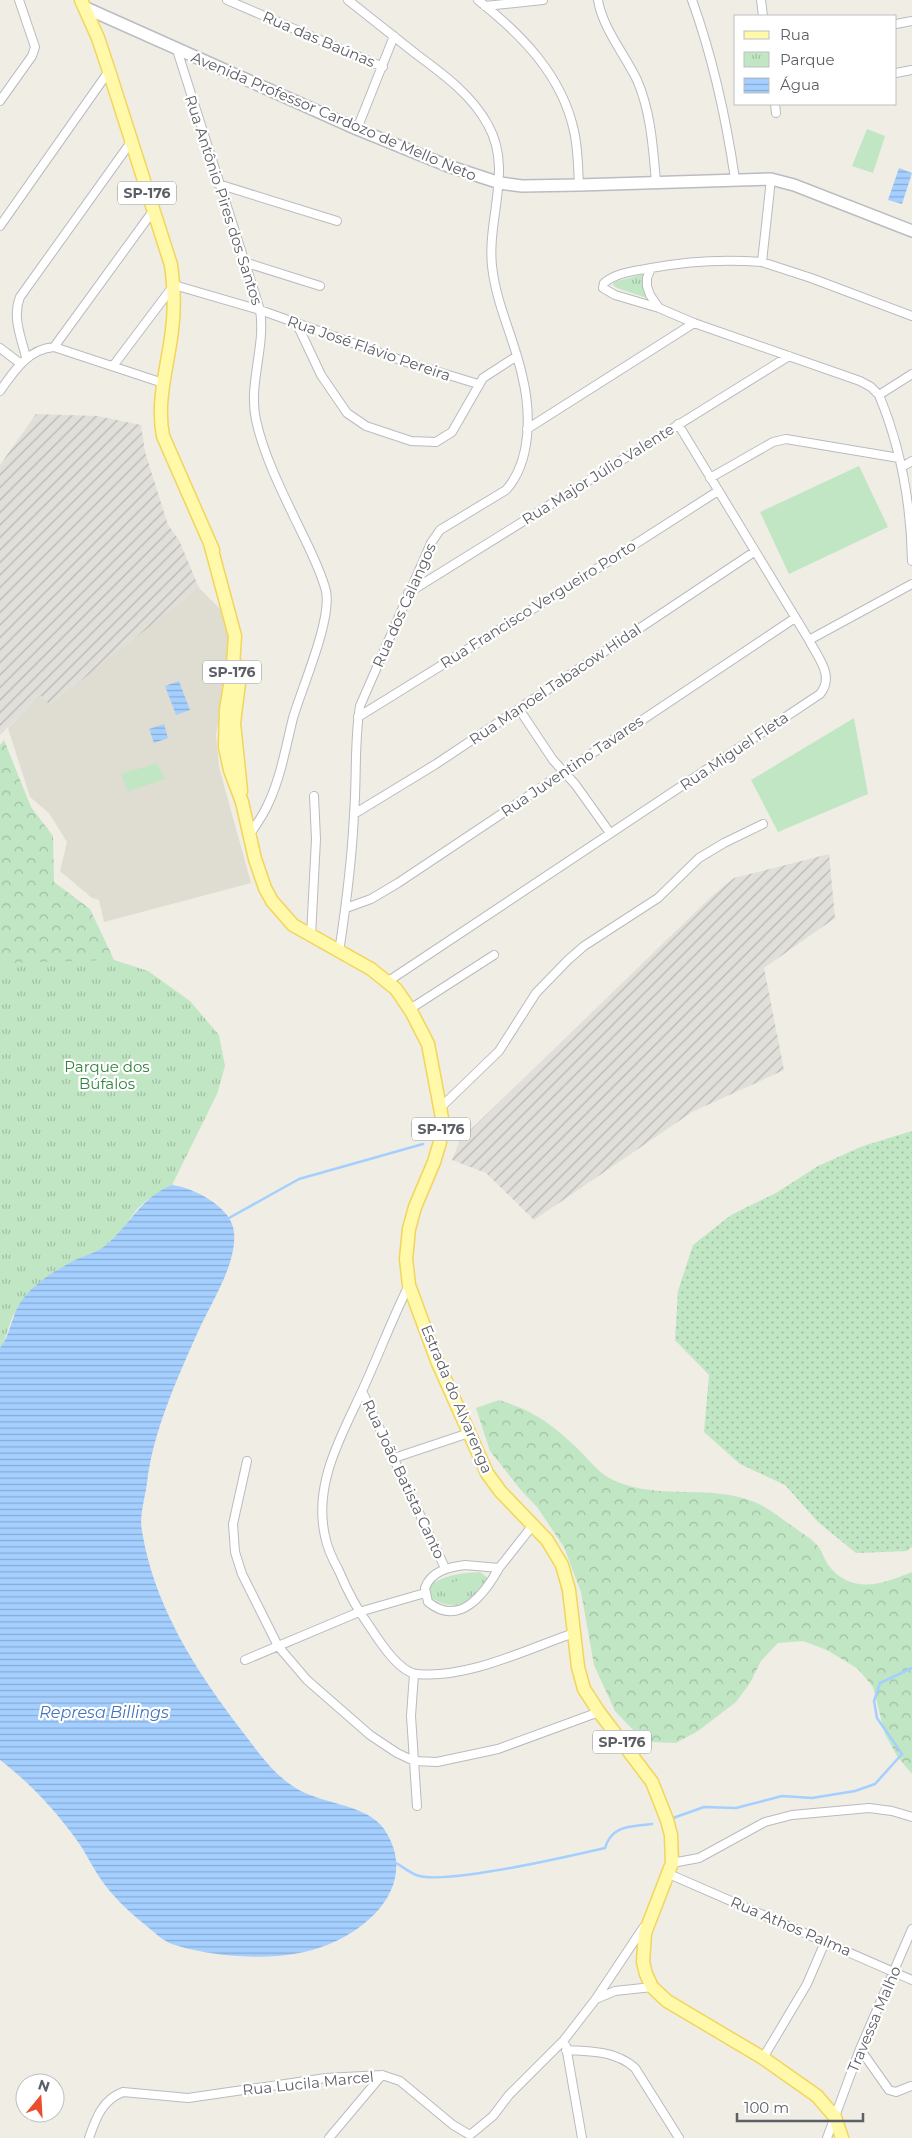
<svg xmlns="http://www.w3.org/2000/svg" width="912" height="2138" font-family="Montserrat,sans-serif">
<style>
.industrial{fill:url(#industrial-furrows)}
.education{fill:#dfddd2}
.grass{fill:url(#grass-dots)}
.forest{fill:url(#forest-crowns)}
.park{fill:url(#park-tufts)}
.garden{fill:#c1e6c4}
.water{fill:url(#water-rules)}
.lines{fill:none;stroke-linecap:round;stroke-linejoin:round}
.stream{stroke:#a4cfff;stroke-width:2.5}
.street-casing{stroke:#b9bbc0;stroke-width:10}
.secondary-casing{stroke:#babcc2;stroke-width:14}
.primary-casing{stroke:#f2d55a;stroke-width:15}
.street{stroke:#fff;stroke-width:8}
.secondary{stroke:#fff;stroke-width:11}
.primary{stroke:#fff9a9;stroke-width:12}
.labels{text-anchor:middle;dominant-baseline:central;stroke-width:4.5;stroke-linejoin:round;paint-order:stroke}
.shield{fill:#fff;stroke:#8d8f93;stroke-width:1}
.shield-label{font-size:14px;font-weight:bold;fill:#5c5f65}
.street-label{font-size:15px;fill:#5c5f65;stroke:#fff}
.park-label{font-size:15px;fill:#34843f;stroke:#fff}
.water-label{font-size:16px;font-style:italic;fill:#4273bb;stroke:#fff}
</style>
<defs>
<pattern id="industrial-furrows" width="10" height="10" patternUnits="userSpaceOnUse" patternTransform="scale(1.25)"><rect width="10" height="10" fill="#e0dfd9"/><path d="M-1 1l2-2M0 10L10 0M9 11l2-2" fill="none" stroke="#b9b8b4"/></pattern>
<pattern id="grass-dots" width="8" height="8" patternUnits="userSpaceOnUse" patternTransform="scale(1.25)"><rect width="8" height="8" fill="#c1e6c4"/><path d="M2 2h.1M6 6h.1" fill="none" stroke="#a0bea3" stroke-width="1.8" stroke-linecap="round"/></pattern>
<pattern id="forest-crowns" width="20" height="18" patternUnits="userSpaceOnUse" patternTransform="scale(1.25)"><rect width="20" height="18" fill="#c1e6c4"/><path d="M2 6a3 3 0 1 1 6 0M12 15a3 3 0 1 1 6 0" fill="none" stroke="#a0bea3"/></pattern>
<pattern id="park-tufts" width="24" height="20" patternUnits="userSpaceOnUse" patternTransform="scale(1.25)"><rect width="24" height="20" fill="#c1e6c4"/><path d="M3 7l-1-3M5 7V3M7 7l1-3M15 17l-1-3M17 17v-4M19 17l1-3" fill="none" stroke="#a0bea3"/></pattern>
<pattern id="water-rules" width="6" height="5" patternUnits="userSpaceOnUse" patternTransform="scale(1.25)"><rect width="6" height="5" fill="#a4cfff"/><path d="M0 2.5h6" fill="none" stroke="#89abd2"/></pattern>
</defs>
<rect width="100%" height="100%" fill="#efede4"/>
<path class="industrial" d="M36 414 97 416 141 425 145 452 168 525 179 540 199 588 50 706 41 696 0 735V465Z
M829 854 835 918 764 968 784 1070 692 1112 534 1220 486 1173 452 1160 460 1140 712 896 734 878Z"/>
<path class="education" d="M199 588 224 613 230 625V656L216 735 219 767 251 883 104 922 99 900 92 898 60 871 67 842 49 813 30 797 8 728 41 696 50 705Z"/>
<path class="grass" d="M912 1131V1547L907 1551 856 1553 818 1522 785 1485 740 1464 704 1432 709 1375 675 1340 678 1291 693 1245 731 1215 776 1193 818 1166 863 1146Z"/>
<path class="forest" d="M4 740 31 807 53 836 54 882 90 909 114 960 69 969 0 963V745Z
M499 1400C533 1410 553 1425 578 1449 590 1461 599 1474 615 1481 661 1501 712 1483 757 1503 772 1510 784 1521 798 1530 804 1535 811 1538 816 1544 822 1549 824 1560 829 1566 852 1595 883 1584 912 1572V1774L897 1756 885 1734 873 1687 858 1669 827 1650 803 1641 778 1643 761 1661 750 1683 736 1702 698 1731 676 1743 652 1742 632 1729 615 1711 594 1665 581 1592 564 1547 537 1507 520 1489 490 1451 476 1408Z"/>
<path class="park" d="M644 274 642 282 647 298 617 288 613 285 614 282Z
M114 960 148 971 190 1001 219 1035 225 1066 217 1094 172 1185 147 1200 137 1209 120 1232 103 1248 78 1259 13 1315 3 1344 0 1348V963Z
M480 1572 488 1578C483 1584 479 1593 473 1598 459 1609 440 1606 428 1595V1588C440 1575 463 1573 480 1572Z"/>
<path class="garden" d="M867 129 885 136 873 173 852 166Z
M859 466 888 527 789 574 760 512Z
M854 718 868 794 778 832 751 780Z
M157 763 165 779 128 791 121 774Z
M464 1578 468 1588 446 1596 442 1587Z"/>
<path class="water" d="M899 168 912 173 902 204 888 200Z
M179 681 190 710 176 715 165 686Z
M164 724 168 738 154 743 149 729Z
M172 1185C194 1188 232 1207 234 1232 237 1265 210 1304 197 1334 176 1381 153 1432 147 1483 145 1498 139 1516 142 1531 154 1606 196 1671 242 1731 259 1753 274 1776 299 1790 324 1804 368 1805 384 1829 419 1881 373 1927 327 1945 299 1956 269 1958 239 1956 217 1955 193 1951 172 1944 164 1941 156 1934 149 1928 133 1915 118 1902 105 1885 94 1871 87 1854 76 1839 55 1810 29 1782 0 1760V1348C12 1333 11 1311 27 1294 42 1278 58 1269 77 1259 86 1255 97 1252 105 1246 130 1225 140 1198 172 1185Z"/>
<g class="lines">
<path class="stream" d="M229 1218 299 1179 423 1144
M673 1818 704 1807 736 1808 782 1796 812 1798 855 1791 875 1784 902 1754 877 1718 874 1701 880 1683 912 1668
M396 1863C403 1867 409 1872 416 1875 443 1886 570 1856 605 1848 612 1825 630 1827 652 1824"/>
<g class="street-casing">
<path id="street" d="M227 0 383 67
M478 0C521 34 562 75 574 131 578 148 578 167 579 185
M598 0C602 27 625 55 637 80 651 112 653 148 656 182
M692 0C713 58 726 118 735 179
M761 0 763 16
M485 6 543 0
M896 24 912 21
M177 50 260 310C266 346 248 384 256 420 264 456 282 492 298 525 308 546 320 568 326 591 332 620 302 687 293 718 286 746 281 776 269 802 264 814 257 824 250 834
M896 73 912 70
M0 101 32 56 35 47 19 0
M775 104 776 113
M357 129 394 36
M771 179 762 262C725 259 688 261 651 268L647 278V286L650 295 659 308 694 323 860 381 871 387 879 395C901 448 911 504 912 561
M218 184 337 221
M0 226 109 71
M244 262 320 286
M762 262 811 278 912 316
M651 268C636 271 617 272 604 283L603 288 615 295 659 308
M296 322 321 375 347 413 366 426 411 441 436 442 452 432 483 378 517 356
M54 347 153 211
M0 348 21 364
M26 357C21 337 12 317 20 297L131 142
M113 366 174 285 260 310 406 362 478 384
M0 391C14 371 28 349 54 347L163 383
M879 395 912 374
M527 429 694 323
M902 467 912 461
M710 478 773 442 786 439 899 458
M408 593 789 356
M809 640 912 584
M519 709 553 760 575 784 610 833
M358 717 573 584 718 491
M354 814 436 764 754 552
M346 908 371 899 398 883 795 618
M311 936 316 839 314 796
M339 952C346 906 352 860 354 814 357 778 354 742 360 706L431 543 440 530 506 490C532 461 531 411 522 375 514 338 496 304 492 266 487 218 513 169 488 125 472 95 443 74 416 54 393 36 371 18 348 0
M387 982 820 694C835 676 818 658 809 640L678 424
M410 1009 494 955
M440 1108 499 1051 536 993 568 960 584 946 658 898 699 858 724 843 763 824
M409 1285C392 1319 379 1354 363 1389 342 1435 313 1483 325 1536 327 1548 333 1560 339 1571 347 1590 356 1608 368 1624 378 1639 398 1672 417 1674 468 1679 527 1649 574 1633
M362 1391 445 1568
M394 1458 469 1433
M247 1461 233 1524 235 1552 242 1574 278 1646 307 1680 370 1735 397 1753 414 1761 437 1762 498 1749 599 1712
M465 1565 499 1568C485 1593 460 1628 428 1602L425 1588C431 1571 449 1567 465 1565Z
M499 1568 533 1525
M245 1660 359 1612 425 1593
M414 1674 411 1716 417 1806
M672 1863 699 1858 765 1822 792 1815 869 1808 892 1811 912 1817
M669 1874 912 1980
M596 1999 615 1991 652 1987
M566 2046 582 2138
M860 2049 889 2090 896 2092 911 2086
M566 2050C591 2051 616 2051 635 2068L679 2138
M763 2058 807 1984 825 1942
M89 2138C96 2118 102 2100 123 2092L188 2098 326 2078 382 2075 400 2081 453 2125 470 2135 493 2116 509 2095 564 2040 595 2000 643 1928
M329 2138 382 2075
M827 2138 860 2049 912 1929"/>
</g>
<g class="secondary-casing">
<path id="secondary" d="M86 8 357 129 448 166 500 183 522 186 579 185 771 179 794 185 912 231"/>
</g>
<g class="primary-casing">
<path id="primary" d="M81 0 98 38 109 71 171 265C174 287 175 308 172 330 168 366 156 400 163 436L213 550
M210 543 235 636 233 666 226 710 225 747 230 770 242 802 255 859 265 888 272 901 293 925 371 969 396 989 411 1011 428 1044 442 1118 440 1142 434 1162 415 1207 409 1229 406 1259 409 1285 437 1361 487 1473 500 1491 547 1540 562 1565 569 1590 578 1667 584 1689 599 1712 652 1782 667 1820 671 1835 672 1863 645 1933 643 1962 646 1974 652 1987 667 2001 763 2058 817 2096 835 2117 842 2138
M241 667 234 723 241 791"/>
</g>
<use href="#street" class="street"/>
<use href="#secondary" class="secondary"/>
<use href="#primary" class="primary"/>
</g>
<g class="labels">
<g class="shield">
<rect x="118" y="181.5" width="58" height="23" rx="4"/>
<rect x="203" y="660.5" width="58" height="23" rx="4"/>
<rect x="412" y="1117.5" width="58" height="23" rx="4"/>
<rect x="593" y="1730.5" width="58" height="23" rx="4"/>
</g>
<g class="shield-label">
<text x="147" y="193">SP-176</text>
<text x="232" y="672">SP-176</text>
<text x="441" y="1129">SP-176</text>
<text x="622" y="1742">SP-176</text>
</g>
<g class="street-label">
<text transform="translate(319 39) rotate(23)">Rua das Baúnas</text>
<text transform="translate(334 116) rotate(23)">Avenida Professor Cardozo de Mello Neto</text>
<text transform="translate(224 200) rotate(72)">Rua Antônio Pires dos Santos</text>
<text transform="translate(369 348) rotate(19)">Rua José Flávio Pereira</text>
<text transform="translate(598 474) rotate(-32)">Rua Major Júlio Valente</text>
<text transform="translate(538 604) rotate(-32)">Rua Francisco Vergueiro Porto</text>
<text transform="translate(404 605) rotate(-66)">Rua dos Calangos</text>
<text transform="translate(555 684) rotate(-34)">Rua Manoel Tabacow Hidal</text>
<text transform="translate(734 751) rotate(-34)">Rua Miguel Fleta</text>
<text transform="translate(572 766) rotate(-34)">Rua Juventino Tavares</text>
<text transform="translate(457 1399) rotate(67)">Estrada do Alvarenga</text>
<text transform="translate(404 1479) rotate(65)">Rua João Batista Canto</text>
<text transform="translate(791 1926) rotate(23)">Rua Athos Palma</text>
<text transform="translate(874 2019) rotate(-67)">Travessa Malho</text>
<text transform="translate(308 2083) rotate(-6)">Rua Lucila Marcel</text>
</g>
<g class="park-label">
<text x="107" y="1066">Parque dos<tspan x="107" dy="17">Búfalos</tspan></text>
</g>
<g class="water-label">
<text x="104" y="1712">Represa Billings</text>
</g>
</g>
<rect x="734" y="15" width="162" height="90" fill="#ffffff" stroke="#bebfc1"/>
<rect x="744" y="31" width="25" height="8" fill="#fff9a9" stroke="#bebfc1"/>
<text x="780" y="40" font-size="15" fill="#5c5f65">Rua</text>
<rect x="744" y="52" width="25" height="15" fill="url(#park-tufts)" stroke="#bebfc1"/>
<text x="780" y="65" font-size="15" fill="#5c5f65">Parque</text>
<rect x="744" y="78" width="25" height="15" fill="url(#water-rules)" stroke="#bebfc1"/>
<text x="780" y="90" font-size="15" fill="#5c5f65">Água</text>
<g transform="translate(40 2098) rotate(18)"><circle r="24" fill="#ffffff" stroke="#bebfc1"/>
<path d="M0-4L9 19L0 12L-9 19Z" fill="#ea4e2f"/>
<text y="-8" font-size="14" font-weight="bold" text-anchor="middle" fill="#5c5f65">N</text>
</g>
<path d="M737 2113v8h126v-8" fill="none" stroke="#5c5f65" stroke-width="2.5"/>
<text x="744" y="2113" font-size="15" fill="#5c5f65" stroke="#ffffff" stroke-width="4" paint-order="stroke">100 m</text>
</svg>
